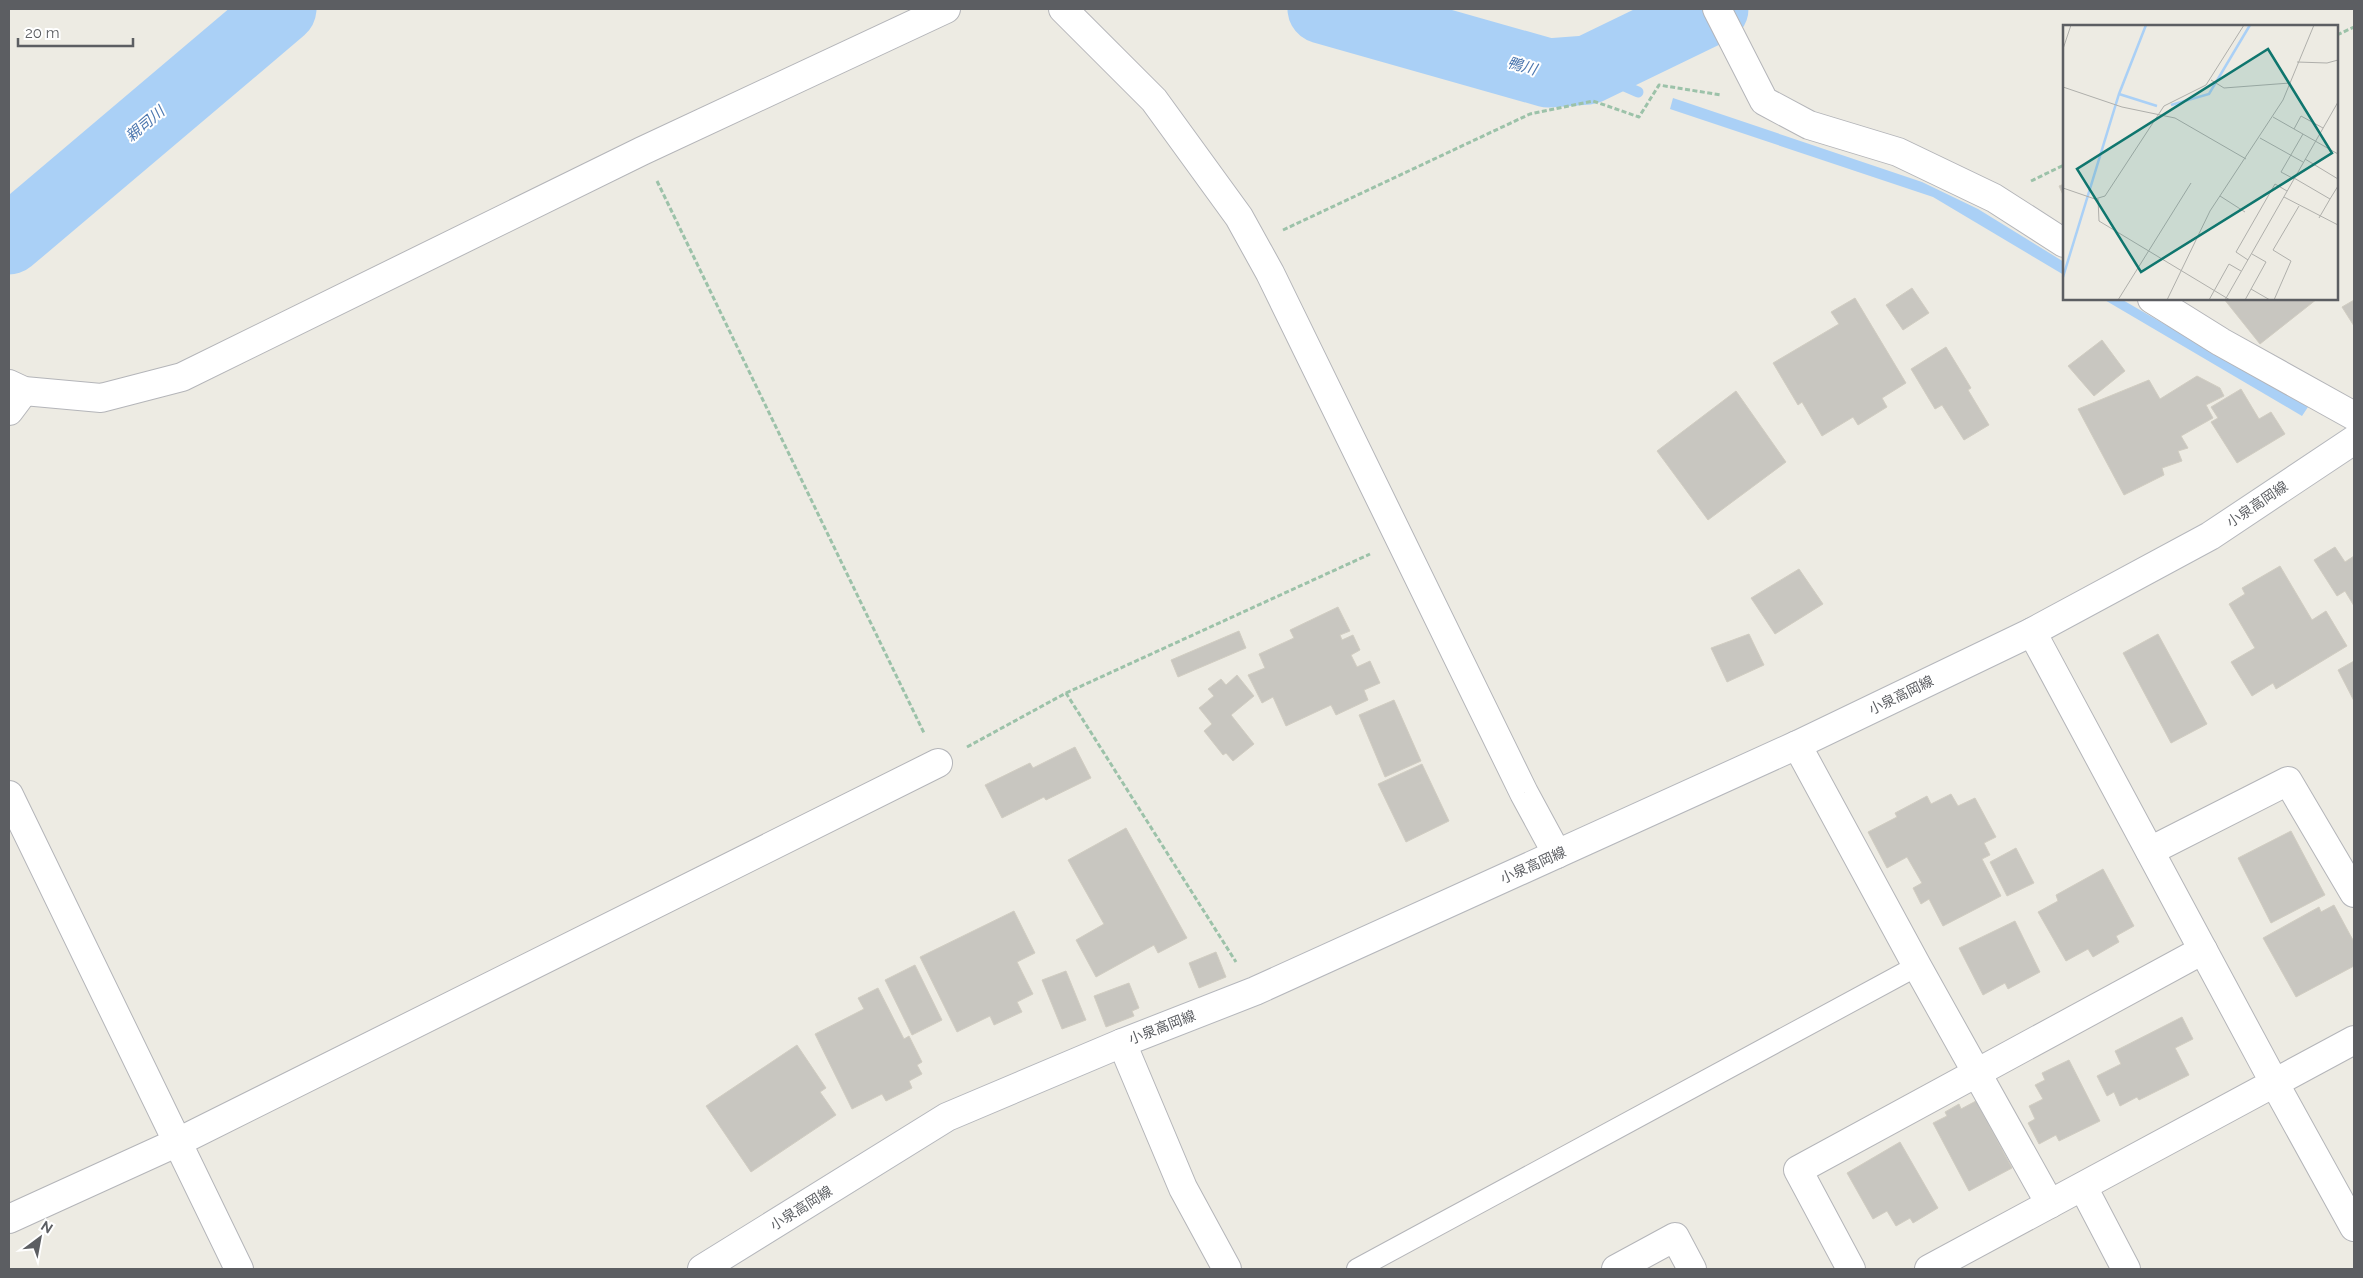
<svg xmlns="http://www.w3.org/2000/svg" width="2363" height="1278" font-family="Raleway,'Noto Sans JP',sans-serif">
<style>
.water{fill:#aad0f6}
.lines{fill:none;stroke-linecap:round;stroke-linejoin:round}
.stream{stroke:#aad0f6;stroke-width:11}
.river{stroke:#aad0f6;stroke-width:69}
.building{fill:#c8c6c0;stroke:#d1cdc2}
.service-casing{stroke:#b4b5b9;stroke-width:22}
.minor-casing{stroke:#b4b5b9;stroke-width:30}
.tertiary-casing{stroke:#b4b5b9;stroke-width:30}
.secondary-casing{stroke:#b5b7bc;stroke-width:30}
.path{stroke:#9cc2a9;stroke-width:3;stroke-dasharray:5 2.5;stroke-linecap:butt}
.service{stroke:#fff;stroke-width:20}
.minor{stroke:#fff;stroke-width:28}
.tertiary{stroke:#fff;stroke-width:28}
.secondary{stroke:#fff;stroke-width:28}
.labels{text-anchor:middle;dominant-baseline:central;stroke-width:4;stroke-linejoin:round;paint-order:stroke}
.street-label{font-size:14px;fill:#5c5e62;stroke:#fff}
.water-label{font-size:15px;font-style:italic;fill:#4c77af;stroke:#fff}
.inset-river{fill:none;stroke:#aad0f6;stroke-width:2.5}
.inset-road{fill:none;stroke:#afafab;stroke-width:1}
.view{fill:#0f766e;fill-opacity:0.15;stroke:#0f766e;stroke-width:2.5}
.inset-edge{fill:none;stroke:#5c5e62;stroke-width:2.5}
</style>
<rect width="100%" height="100%" fill="#edebe3"/>
<path class="water" d="M1673 98 1922 182 1978 209 2064 262V275L1933 197 1670 109Z
M2103 299H2121L2308 407 2302 416Z"/>
<g class="lines">
<path class="stream" d="M1588 70 1638 92"/>
<path class="river" d="M1322 9 1548 73 1588 70 1714 9
M9 240 282 9"/>
</g>
<path class="building" d="M2064 184V197L2059 186Z
M1912 288 1929 313 1903 330 1886 305Z
M1855 298 1906 383 1882 398 1887 407 1858 425 1853 417 1822 436 1802 402 1798 405 1773 363 1839 324 1831 312Z
M2224 299H2317L2260 344Z
M2354 300V326L2342 307Z
M2102 340 2125 371 2094 396 2068 366Z
M1946 347 1971 388 1968 390 1989 425 1964 440 1942 405 1935 409 1911 369Z
M2197 376 2220 388 2224 396 2206 405 2213 418 2181 436 2188 448 2178 451 2182 461 2162 468 2164 475 2124 495 2078 409 2149 380 2160 399Z
M2241 389 2259 419 2271 412 2285 434 2237 463 2211 422 2218 418 2211 407Z
M1736 391 1786 462 1708 520 1657 451Z
M2335 547 2345 562 2354 556V606L2345 591 2337 596 2314 560Z
M2280 566 2312 620 2326 611 2347 646 2276 689 2273 683 2252 696 2231 662 2255 648 2229 604 2245 594 2242 588Z
M1799 569 1823 604 1775 634 1751 598Z
M1338 607 1350 631 1340 635 1342 640 1353 635 1360 650 1351 655 1357 667 1370 661 1380 683 1364 690 1368 700 1336 715 1331 705 1286 726 1273 697 1262 703 1248 675 1265 668 1259 654 1294 638 1290 630Z
M1239 631 1246 648 1178 677 1171 660Z
M1749 634 1764 665 1727 682 1711 648Z
M2158 634 2207 724 2171 743 2123 653Z
M2354 661V701L2338 670Z
M1237 675 1254 696 1231 715 1254 744 1233 761 1226 753 1223 755 1204 731 1212 724 1199 708 1214 696 1208 689 1221 679 1226 685Z
M1394 700 1421 761 1385 777 1359 715Z
M1075 747 1091 778 1046 800 1044 797 1002 818 985 785 1030 763 1033 768Z
M1422 764 1449 821 1406 842 1378 784Z
M1951 794 1958 806 1975 798 1996 837 1984 843 1990 855 1982 859 2001 896 1943 926 1929 899 1921 904 1913 888 1922 883 1907 857 1887 868 1868 832 1897 817 1895 813 1927 796 1931 804Z
M1126 828 1187 938 1158 953 1154 945 1096 977 1076 940 1104 924 1068 860Z
M2291 831 2325 895 2271 923 2238 858Z
M2016 848 2034 883 2007 896 1990 862Z
M2103 869 2134 926 2116 936 2119 942 2093 957 2088 949 2066 961 2038 912 2058 901 2056 895Z
M2334 905 2354 942V966L2296 997 2263 938 2319 907 2321 912Z
M1014 911 1035 953 1017 962 1033 994 1017 1002 1022 1012 994 1025 990 1016 957 1032 920 957Z
M2015 921 2040 972 2008 989 2005 983 1983 995 1959 948Z
M1216 952 1226 977 1199 988 1189 963Z
M915 965 942 1020 912 1035 885 980Z
M1066 971 1086 1020 1062 1029 1042 980Z
M1129 983 1139 1008 1132 1011 1134 1016 1106 1027 1094 996Z
M878 988 904 1039 909 1036 922 1062 917 1065 922 1074 909 1081 912 1088 886 1101 882 1094 852 1109 815 1034 864 1009 858 998Z
M2182 1017 2193 1039 2175 1048 2189 1075 2139 1100 2137 1097 2120 1106 2114 1092 2107 1096 2097 1076 2121 1064 2115 1051Z
M797 1045 826 1088 820 1092 836 1115 751 1172 706 1106Z
M2069 1060 2100 1121 2059 1141 2056 1135 2039 1144 2028 1123 2035 1119 2029 1106 2043 1099 2035 1085 2045 1080 2042 1073Z
M1976 1101 2012 1168 1969 1191 1933 1123 1947 1116 1945 1112 1959 1104 1961 1109Z
M1900 1142 1938 1208 1913 1223 1910 1218 1896 1226 1887 1211 1873 1219 1847 1173Z"/>
<g class="lines">
<g class="service-casing">
<path id="service" d="M1357 1269 1917 966"/>
</g>
<g class="minor-casing">
<path id="minor" d="M1717 9 1764 101 1809 125 1898 152 1994 198 2064 243
M2152 299 2221 342 2354 416
M9 411 24 391
M1797 745 1917 966 2050 1204
M9 795 239 1269
M2150 851 2288 781 2354 893
M1122 1043 1183 1188 1227 1269
M2275 1084 2354 1227
M2083 1187 2126 1269
M9 1219 178 1142 938 763
M1616 1269 1675 1237 1692 1269
M1851 1269 1798 1170 2203 950"/>
</g>
<g class="tertiary-casing">
<path id="tertiary" d="M1063 9 1154 100 1239 217 1270 273 1524 793 1557 854
M9 384 24 391 101 398 182 377 642 151 946 9
M2032 632 2275 1084
M1929 1269 2354 1040"/>
</g>
<g class="secondary-casing">
<path id="secondary" d="M702 1269 947 1117 1122 1043 1255 991 1797 745 2032 632 2210 536 2354 440"/>
</g>
<path class="path" d="M2337 35 2354 27
M657 181 924 733
M2031 181 2064 165
M1283 230 1530 114 1593 101 1639 117 1659 85 1721 95
M1066 693 1370 554
M967 747 1066 693 1236 962"/>
<use href="#service" class="service"/>
<use href="#minor" class="minor"/>
<use href="#tertiary" class="tertiary"/>
<use href="#secondary" class="secondary"/>
</g>
<g class="labels">
<g class="street-label">
<text transform="translate(2257 504) rotate(-34)">小泉高岡線</text>
<text transform="translate(1901 695) rotate(-26)">小泉高岡線</text>
<text transform="translate(1533 865) rotate(-24)">小泉高岡線</text>
<text transform="translate(1162 1027) rotate(-21)">小泉高岡線</text>
<text transform="translate(801 1208) rotate(-32)">小泉高岡線</text>
</g>
<g class="water-label">
<text transform="translate(1522 66) rotate(16)">鴨川</text>
<text transform="translate(145 124) rotate(-40)">親司川</text>
</g>
</g>
<g transform="translate(2063 25)">
<rect width="275" height="275" fill="#edebe3"/>
<path class="inset-river" d="M56 69 94 81M108 80 146 69 187 0M0 252 56 69 83 0"/>
<path class="inset-road" d="M0 24 8 0M234 37 264 38 275 35M148 55 161 63 227 58M0 62 59 82 112 93 183 134M210 92 275 129M231 104 238 91 260 103M197 113 240 137M242 134 275 154M231 153 267 174 275 161M231 154 218 147 240 109M0 163 32 174 42 171 101 81 143 60 181 0M157 171 182 187M221 172 275 200M35 174 36 196 167 275M256 193 267 174M185 235 173 227 212 159 224 166M188 264 207 275M55 275 128 158M104 275 147 186 220 75 251 0M146 275 166 239 178 246M162 275 275 77M182 275 203 237 189 229M211 275 228 236 210 225 236 181"/>
<path class="view" d="M205 24 269 128 78 247 14 144Z"/>
<rect width="275" height="275" class="inset-edge"/>
</g>
<rect width="2363" height="1278" fill="none" stroke="#5c5e62" stroke-width="20"/>
<g transform="translate(40 1238) rotate(32)" stroke="#ffffff" stroke-width="4" paint-order="stroke">
<path d="M0-4L9 19L0 12L-9 19Z" fill="#5c5e62"/>
<text y="-8" font-size="14" font-weight="bold" text-anchor="middle" fill="#5c5e62">N</text>
</g>
<path d="M18 38v8h115v-8" fill="none" stroke="#5c5e62" stroke-width="2.5"/>
<text x="25" y="38" font-size="15" fill="#5c5e62" stroke="#ffffff" stroke-width="4" paint-order="stroke">20 m</text>
</svg>
